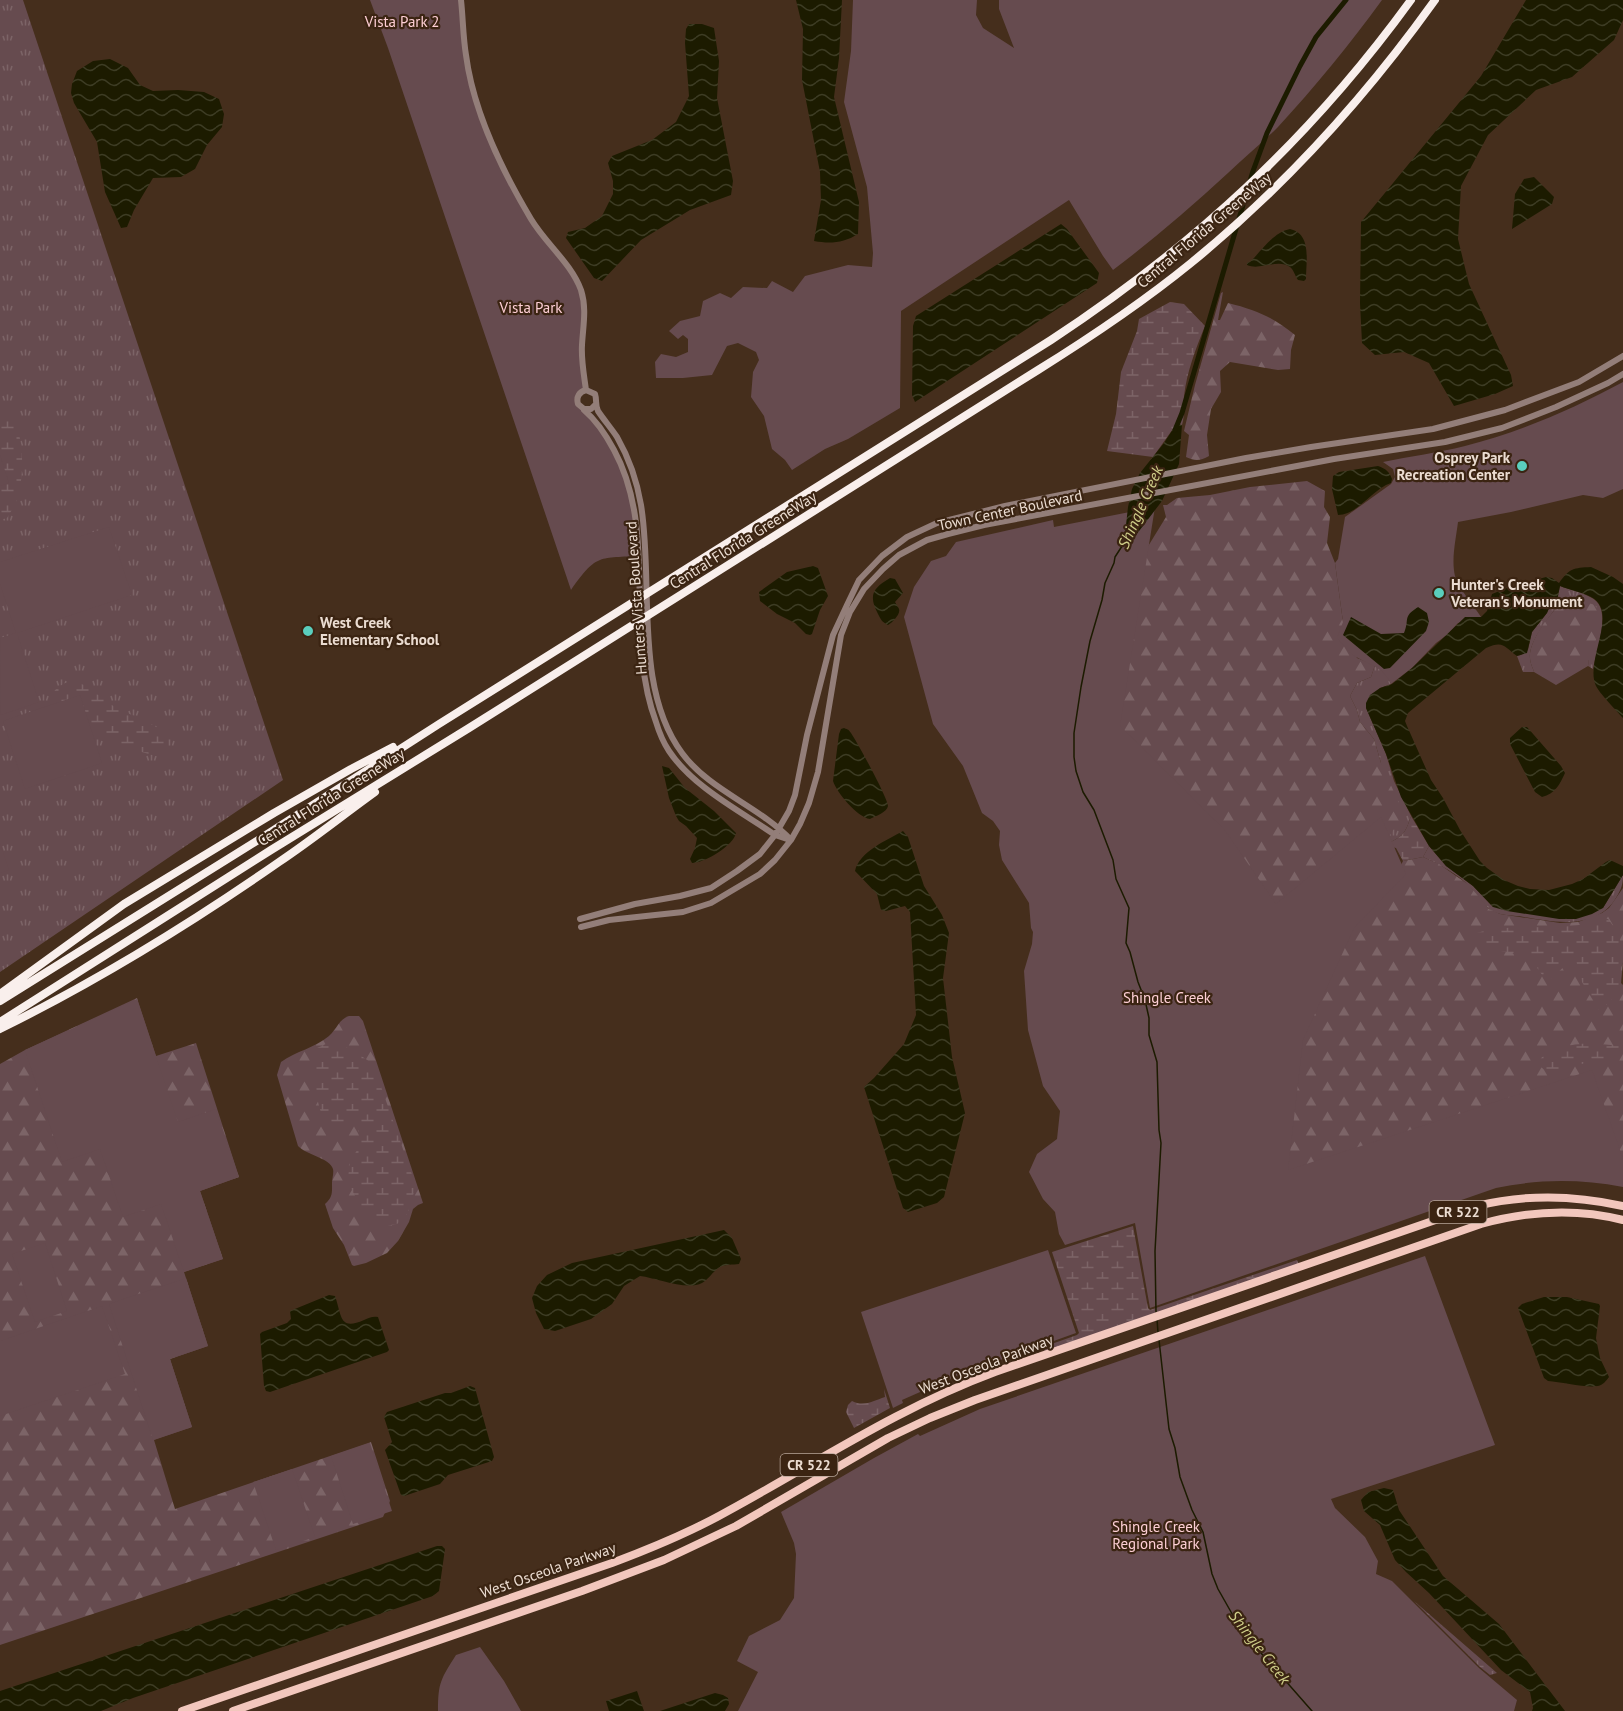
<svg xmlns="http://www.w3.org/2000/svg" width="1623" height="1711" font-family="'PT Sans',sans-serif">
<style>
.grass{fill:url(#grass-tufts)}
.forest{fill:url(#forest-firs)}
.wetland{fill:url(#wetland-marsh)}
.park{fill:#664b4f}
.water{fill:url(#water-waves)}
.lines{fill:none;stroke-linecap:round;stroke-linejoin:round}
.stream{stroke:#1c1b00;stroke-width:1.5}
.canal{stroke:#1c1b00;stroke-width:5}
.tertiary{stroke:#937e79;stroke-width:6}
.primary{stroke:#f2c7bd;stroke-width:8}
.motorway{stroke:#f9efec;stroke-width:8}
.poi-dot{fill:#5acebd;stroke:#3b2412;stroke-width:2}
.labels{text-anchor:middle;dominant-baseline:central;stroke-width:4.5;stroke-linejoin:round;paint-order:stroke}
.shield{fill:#3b2412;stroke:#b6a598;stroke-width:1.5}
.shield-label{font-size:14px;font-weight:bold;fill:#ebdcd1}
.park-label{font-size:15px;fill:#fecfd5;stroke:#3b2412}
.street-label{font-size:15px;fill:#ebdcd1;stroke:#3b2412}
.poi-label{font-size:15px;font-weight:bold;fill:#ebdcd1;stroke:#3b2412;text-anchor:start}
.water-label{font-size:16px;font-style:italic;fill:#cecd88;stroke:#3b2412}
</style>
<defs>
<pattern id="grass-tufts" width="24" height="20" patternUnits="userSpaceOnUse" patternTransform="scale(1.5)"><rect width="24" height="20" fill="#664b4f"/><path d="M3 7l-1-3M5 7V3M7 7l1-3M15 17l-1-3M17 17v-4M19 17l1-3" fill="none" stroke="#7c6467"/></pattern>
<pattern id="forest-firs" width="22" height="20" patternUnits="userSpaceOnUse" patternTransform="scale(1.5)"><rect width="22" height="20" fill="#664b4f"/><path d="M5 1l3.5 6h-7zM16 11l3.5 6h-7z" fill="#7c6467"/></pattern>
<pattern id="wetland-marsh" width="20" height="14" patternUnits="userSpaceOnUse" patternTransform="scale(1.5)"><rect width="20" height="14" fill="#664b4f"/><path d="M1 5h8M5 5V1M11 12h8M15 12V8" fill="none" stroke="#7c6467"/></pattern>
<pattern id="water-waves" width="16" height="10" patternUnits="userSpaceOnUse" patternTransform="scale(1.5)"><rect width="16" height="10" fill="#1c1b00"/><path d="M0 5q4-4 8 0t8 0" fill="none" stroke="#3d3c24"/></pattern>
</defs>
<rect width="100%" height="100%" fill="#452e1c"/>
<path class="grass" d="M0 0H23L283 780 0 972Z
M1560 586C1570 590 1582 592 1592 598 1613 609 1596 650 1593 669L1588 666 1589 655 1597 636 1560 603C1550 616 1528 642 1530 658 1530 663 1533 668 1534 672H1523L1517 656 1521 655 1528 650 1532 632 1547 613 1550 606 1557 601Z
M1375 665 1387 675 1391 684 1380 688 1366 708 1386 754 1394 781 1411 816C1405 835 1402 837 1384 845L1381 763 1374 739 1360 722 1357 710 1350 696 1357 683 1371 677Z
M1429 846 1446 866 1473 886 1493 907 1603 908 1623 875C1623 887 1620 891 1614 901 1593 930 1554 922 1524 917 1514 915 1501 916 1492 911 1483 905 1477 894 1470 887 1458 874 1439 864 1423 857Z"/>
<path class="forest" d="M1223 292 1218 320H1220L1228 303C1256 310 1273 317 1295 335L1291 350 1290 369 1278 370 1230 362 1220 371 1221 392 1211 409 1207 435 1209 456C1200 461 1195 461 1186 457L1189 435 1184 431 1195 385 1221 293Z
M1307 481 1325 491 1324 507 1330 517 1327 543 1335 563 1343 622 1357 658 1375 665 1371 677 1357 683 1350 696 1357 710 1360 722 1374 739 1381 763 1402 810 1400 819 1384 845 1277 916 1122 749 1111 707 1139 561 1166 517 1163 505H1167L1177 498 1210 495 1250 487Z
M1569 597 1595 605C1597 609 1600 614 1601 618 1602 633 1589 650 1588 666L1556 685 1534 672C1533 668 1530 663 1530 658 1528 640 1555 606 1569 597Z
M1423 857 1439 864 1469 885 1489 909 1500 914 1560 923 1578 922 1602 913 1609 908 1623 888V962L1621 983 1623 985V1180L1602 1175 1286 1201 1281 1098 1330 949 1399 869 1403 861Z
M137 998 156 1056 196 1043 239 1177 200 1191 223 1259 184 1272 208 1346 170 1359 192 1427 154 1440 175 1509 371 1442 390 1501 383 1517 0 1645V1064L25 1050Z
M349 1016H359L363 1021 423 1203 418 1205 413 1209 409 1222 398 1241 387 1253 366 1263 354 1266 352 1265 344 1245 333 1228 325 1204C333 1197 332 1193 332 1183 332 1179 334 1173 333 1169 330 1158 306 1155 298 1146L277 1075 281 1062C296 1051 315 1048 329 1036 337 1029 339 1019 349 1016Z"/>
<path class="wetland" d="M1170 302 1184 304 1205 326C1196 348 1187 371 1184 396 1183 406 1185 415 1182 425L1177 424 1175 426 1153 457 1107 451 1116 414 1121 372 1137 331 1139 319Z
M0 409C6 412 11 416 14 422 25 440 24 482 16 502 14 507 10 513 7 518L0 520Z
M65 683H79L86 686 116 708 141 719 162 730 168 739V746L156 756C136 751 117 743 98 734 79 726 25 705 65 683Z
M1411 816 1429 846 1423 857 1403 861 1396 848 1384 845C1402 837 1405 835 1411 816Z
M1601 919H1608L1614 927 1621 931C1618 947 1623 972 1620 985 1617 995 1607 1004 1600 1012L1582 982 1575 957 1547 982 1529 956 1482 948 1474 934C1515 920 1560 935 1601 919Z
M328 1043 339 1044 354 1051 373 1064 416 1186 407 1214 397 1224 383 1227 375 1225 363 1210 350 1187 348 1178 350 1162 360 1145 358 1128C346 1117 342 1128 331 1124 314 1117 315 1072 315 1055L317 1048Z
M1590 1043 1621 1046 1623 1052C1612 1061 1599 1060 1585 1063 1572 1067 1560 1071 1546 1071L1537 1064C1547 1046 1571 1045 1590 1043Z
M1133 1226 1148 1308 1150 1310 1297 1260 1299 1264 1045 1352 1043 1347 1077 1335 1079 1333 1052 1252Z
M884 1389 890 1408 854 1428 846 1412 848 1405 852 1401C864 1407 873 1401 885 1397Z
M1414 1601 1497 1673 1490 1675 1480 1667Z"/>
<path class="park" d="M370 0H461L466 55 479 107 516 194 569 268 582 293V344L586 390 577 400 608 437 631 492 638 556C597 558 596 555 571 590L388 48Z
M853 0H977L976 15 983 28 1014 48 999 9V0H1382C1350 44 1315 87 1278 127 1262 143 1244 158 1228 173 1191 207 1153 240 1113 270L1103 256 1069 200 901 311 900 408 848 439 825 449 792 470 785 460 772 449 764 416 751 397 753 372 759 360 756 352 738 343 727 346 712 375 683 378H656L655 362 661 354 676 357 688 352V339L683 335 678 339 669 331 680 321 700 316 703 301 720 293 731 298 743 287 767 288 772 281 793 292 805 276 848 265 872 267 873 253 867 187 844 102 851 51Z
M1623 382V489L1603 498 1583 495 1511 512 1458 522C1456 539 1451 559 1455 576 1459 589 1474 606 1481 617L1458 623 1447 635 1436 643 1412 668 1391 684C1382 666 1373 667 1358 658 1350 654 1344 645 1337 638L1343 622 1335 563 1338 559 1345 517 1391 484 1395 477 1393 469 1383 462C1410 456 1438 453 1465 446 1520 432 1573 409 1623 382Z
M0 455 9 483 0 486Z
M1155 507 1120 726 1224 829 1276 904 1381 817 1406 874 1354 928 1303 1040 1288 1170 1592 1070 1623 1159V1187C1580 1179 1539 1179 1496 1188L1150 1308 1135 1223 1065 1245 1059 1234 1055 1212 1043 1199 1029 1172 1037 1154 1057 1139 1060 1111 1043 1086 1028 1030 1024 971 1032 944 1033 932 1031 928 1029 903 1002 860 999 845 1000 831 993 821 982 813 963 766 933 724 904 617 914 587 931 561 946 556 956 542 1053 520 1054 527Z
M109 527 132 595 17 633 39 702 1 715 0 638 16 633 0 584V562Z
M80 695 102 763 25 789 3 721Z
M0 843 9 870 0 873Z
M137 999 178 1122 216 1109 239 1177 200 1191 223 1259 184 1272 161 1204 123 1217 100 1149 62 1162 25 1050Z
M45 1243 67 1311 35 1322 12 1254Z
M1048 1250 1076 1333 961 1374 902 1400 903 1403 893 1408 861 1312Z
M1425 1256 1495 1445 1331 1499 1335 1508 1365 1537 1378 1561 1376 1574 1392 1581 1479 1668 1517 1700 1514 1711H738L758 1672 737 1661 749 1636 780 1620 794 1598 796 1554 794 1543 781 1512 874 1458 918 1434 920 1436 980 1409Z
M186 1278 208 1346 170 1359 192 1427 153 1440 109 1304Z
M102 1306 125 1374 0 1416V1341Z
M370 1443 392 1511 353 1524 331 1456Z
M292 1469 315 1537 276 1550 253 1482Z
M480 1647 504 1681 521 1711H438C438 1682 441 1679 456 1655Z"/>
<path class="water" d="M796 0H842L839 58 834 97 859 202 858 234C844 243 830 244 814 241L821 200 820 172 802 80 803 29Z
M1526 0H1623V20L1614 40 1572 77 1536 90 1488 135 1461 186 1458 239 1469 284 1511 375 1513 386 1495 394 1454 406 1429 363 1404 352 1375 355 1362 343 1360 303 1361 222 1481 76Z
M689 24H702L714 28 719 61 717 98 733 181 731 195 690 210 641 240 602 281 594 278 566 238 568 232 585 228 602 216 613 194V181L608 163 612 156 652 140 676 122 689 96 685 43 686 29Z
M110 59 128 68 140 85 153 91 178 90 204 92 219 99 224 114 222 127 207 145 195 169 181 177 153 178 134 210 127 227 121 228 105 192 97 142 74 103 71 93 72 84 77 71 93 61Z
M1534 177 1554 197 1552 204 1512 229 1515 194 1524 179Z
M1061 224 1067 229 1099 273 1097 283 915 402 912 395 913 326 916 316Z
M1290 229C1312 234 1306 261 1306 279L1304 281 1298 280C1295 276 1294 270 1290 267 1278 258 1260 271 1247 265V263L1251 261C1262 250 1274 232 1290 229Z
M1177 424 1182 425 1179 464 1162 501 1133 539 1124 543 1128 507 1132 489 1140 473 1164 443 1175 426Z
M1378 466C1386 469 1389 471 1392 479L1391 483C1372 489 1358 515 1338 515L1332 489 1333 476 1339 472Z
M813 566 818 568 828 596 820 610 812 634 810 635 806 634 795 623 777 614 760 601 759 592 787 572Z
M1591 567 1613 577 1623 584V718C1616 710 1600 694 1596 686 1584 661 1620 612 1591 597 1582 592 1570 590 1560 586L1557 601 1550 606 1547 613 1532 632 1527 653 1517 656C1504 647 1504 640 1486 648L1408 713 1405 721 1407 726 1431 780 1443 798 1460 830 1480 861 1487 868 1504 880 1518 886 1530 889 1549 890 1572 884 1583 879 1606 862 1610 860 1623 866V875L1603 908 1592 914 1576 919H1559L1507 911 1493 907 1473 886 1446 866 1429 846 1401 797 1386 754 1366 708V703L1370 695 1380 688 1392 684 1412 668 1465 617H1481L1487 611 1492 594 1507 588 1546 577 1552 578 1559 583C1570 568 1573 568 1591 567Z
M890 578 895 579 903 593 895 602C896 604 898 606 899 609 901 614 892 623 888 625 882 622 881 620 878 614 868 595 873 588 890 578Z
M1418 607 1427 613 1429 622 1426 631 1390 668 1384 669 1343 635 1351 617 1381 634 1404 633C1410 619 1402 617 1418 607Z
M1522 727H1527L1561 766 1565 773C1560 784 1555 794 1542 797L1535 792 1510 744V738Z
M844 728C849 730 848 729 851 733 857 742 888 798 888 806 887 812 876 816 870 819 857 817 837 793 833 781L839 734 841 729Z
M662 766 669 768 685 788 714 811 736 833C734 845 705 863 692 863L690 859 695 848 697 838 686 826 679 821 676 816 669 798Z
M903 831 908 837 924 886 942 915 949 933 943 978 952 1057 965 1113 944 1197 937 1203 908 1212 903 1208 864 1087 874 1078 904 1044 916 1015 910 912 905 906 886 911 881 910 877 894 855 871C859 852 887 840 903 831Z
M724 1230 732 1238 741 1259 739 1264C733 1265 726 1264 720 1267 713 1271 709 1279 702 1283 686 1291 657 1278 640 1276L624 1286 612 1304 591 1319 555 1331 544 1329 536 1313 532 1298 537 1286 547 1275 572 1263Z
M329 1295 335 1296C342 1316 339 1331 364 1320 369 1318 372 1316 378 1317L389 1350 387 1352 270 1392 266 1391 264 1386 260 1334 262 1332 287 1323 291 1319 290 1311Z
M1544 1297H1567L1599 1304 1600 1306 1596 1338 1600 1358 1609 1377C1606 1381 1603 1385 1598 1386 1586 1388 1561 1382 1548 1381L1544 1378 1518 1308 1522 1304Z
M470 1386 475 1388 494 1457 492 1461 448 1475 440 1484 404 1496 401 1495 385 1450 392 1442 384 1417 387 1412 445 1393H451Z
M1384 1488 1393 1490 1399 1510 1443 1576 1499 1624 1565 1711H1532L1533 1708 1530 1692 1501 1670 1429 1593 1406 1572 1395 1560 1380 1525 1364 1511 1361 1500 1368 1492Z
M437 1546H442L445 1549 439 1591 433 1596 133 1698 101 1711H0V1691Z
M637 1691 644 1711H609L606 1701Z
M715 1693 723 1695 728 1698 729 1704 725 1711H660Z"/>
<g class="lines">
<path class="stream" d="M1124 543 1115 557 1114 563 1105 583 1102 600 1090 641 1081 687 1074 733V757L1076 771 1083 792 1094 810 1113 860 1116 879 1129 908 1126 943 1130 952 1138 982 1145 1000 1149 1018V1035L1157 1062 1159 1130 1161 1143 1155 1251 1156 1312
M1157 1319 1158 1333
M1159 1340 1169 1429 1175 1448 1180 1477 1192 1510 1203 1532 1212 1574 1218 1589 1235 1619 1261 1653 1312 1711"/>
<path class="canal" d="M1175 430 1182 413 1253 171 1267 133 1300 66 1316 37 1346 0"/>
<path class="tertiary" d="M461 0C463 18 463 37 466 55 473 110 503 172 531 219 546 244 571 263 581 290 587 309 583 326 582 345 581 360 584 375 586 390
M596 404 591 409H584L578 404C576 397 579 392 586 390L595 394C597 400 595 405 598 411 604 420 611 428 617 437 629 458 637 481 641 505 654 583 633 687 682 753 710 791 759 806 791 840
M584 410C597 421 606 435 614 450 659 533 623 634 656 722 659 732 663 742 669 751 693 787 740 811 775 835L790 840
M580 919 635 904 680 896 711 888 737 871 760 854 775 835 789 811 795 795 807 735 833 635 847 605 859 580 882 556 907 537 937 523 1005 506 1246 458 1311 447 1433 429 1505 410 1579 382 1623 356
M581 927 609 920 683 912 711 903 760 874 775 860 791 840 800 824 809 803 818 772 841 635 850 612 864 589 883 569 899 555 927 540 948 534 984 525 1181 488 1334 459 1445 442 1502 428 1556 407 1608 383 1623 374"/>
<path class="primary" d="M182 1711 612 1563C652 1548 691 1532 728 1511 818 1462 898 1408 995 1372L1476 1206C1525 1194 1574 1195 1623 1206
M233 1711 582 1591 664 1560 736 1526 888 1438 930 1418 975 1400 1481 1224C1528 1211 1576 1208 1623 1220"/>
<path class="motorway" d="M0 994 124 904 274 813 351 769 393 747
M0 1001 263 837 439 724 1051 340C1194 246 1310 139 1411 0
M0 1022 271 850 469 728 1038 370C1091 337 1143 302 1191 263 1284 187 1365 98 1435 0
M0 1029C97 981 190 924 279 862 312 840 343 815 375 792"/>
</g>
<g class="poi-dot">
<circle cx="1522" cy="466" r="6"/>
<circle cx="1439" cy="593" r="6"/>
<circle cx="308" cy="631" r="6"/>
</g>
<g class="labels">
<g class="shield">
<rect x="1429.5" y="1201" width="57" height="22" rx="4.5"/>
<rect x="780.5" y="1454" width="57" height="22" rx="4.5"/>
</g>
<g class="shield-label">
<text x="1458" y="1212">CR 522</text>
<text x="809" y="1465">CR 522</text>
</g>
<g class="park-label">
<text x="402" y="21">Vista Park 2</text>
<text x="531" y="307">Vista Park</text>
<text x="1167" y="997">Shingle Creek</text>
<text x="1156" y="1526">Shingle Creek<tspan x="1156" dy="17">Regional Park</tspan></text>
</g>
<g class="street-label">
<text transform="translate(1204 230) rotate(-40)">Central Florida GreeneWay</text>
<text transform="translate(1010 510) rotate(-12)">Town Center Boulevard</text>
<text transform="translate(743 540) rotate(-32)">Central Florida GreeneWay</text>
<text transform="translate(636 598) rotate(-94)">Hunters Vista Boulevard</text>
<text transform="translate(331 797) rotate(-32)">Central Florida GreeneWay</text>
<text transform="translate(986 1364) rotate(-21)">West Osceola Parkway</text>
<text transform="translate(548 1570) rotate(-19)">West Osceola Parkway</text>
</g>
<g class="poi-label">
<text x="1510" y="457" text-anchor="end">Osprey Park<tspan x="1510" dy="17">Recreation Center</tspan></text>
<text x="1451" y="584">Hunter's Creek<tspan x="1451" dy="17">Veteran's Monument</tspan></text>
<text x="320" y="622">West Creek<tspan x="320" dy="17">Elementary School</tspan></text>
</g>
<g class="water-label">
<text transform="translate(1140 507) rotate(-66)">Shingle Creek</text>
<text transform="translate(1260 1647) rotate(52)">Shingle Creek</text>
</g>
</g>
</svg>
